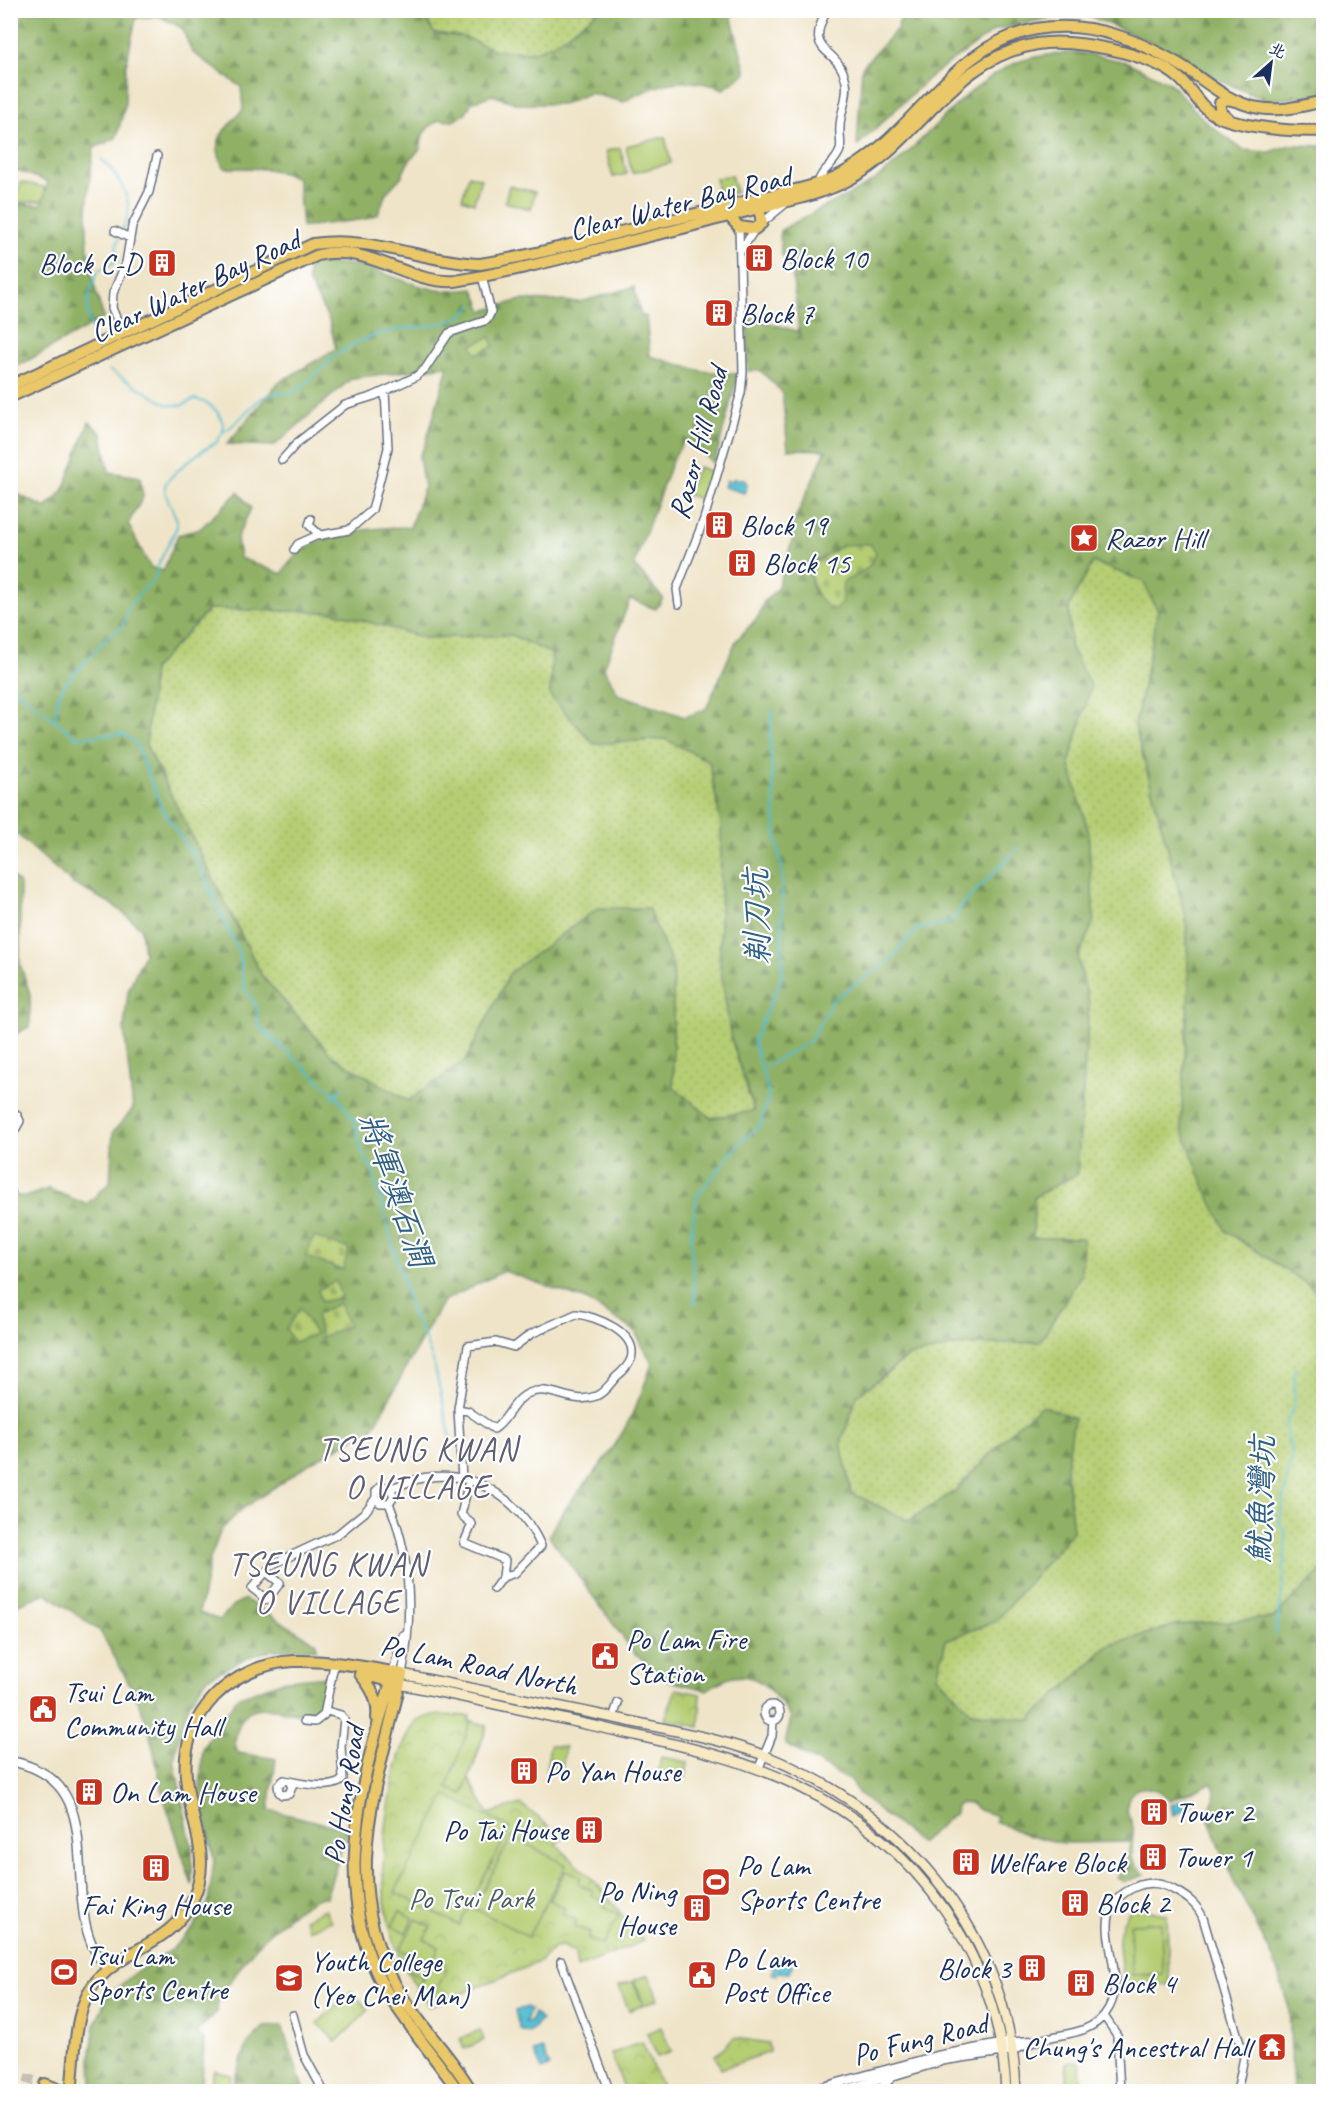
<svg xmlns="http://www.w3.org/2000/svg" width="1334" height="2102" font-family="Caveat,'LXGW WenKai TC',sans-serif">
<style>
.grass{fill:url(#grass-dots);stroke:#687e68;stroke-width:1.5}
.forest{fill:url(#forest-firs);stroke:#567062;stroke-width:1.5;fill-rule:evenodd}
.cemetery{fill:url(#cemetery-stones);stroke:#687e68;stroke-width:1.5}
.park{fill:url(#park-crowns);stroke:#687e68;stroke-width:1.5}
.garden{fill:#b5ce73;stroke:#687e68;stroke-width:1.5}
.water{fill:#52bccf;stroke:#367696;stroke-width:1.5}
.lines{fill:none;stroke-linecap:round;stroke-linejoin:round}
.stream{stroke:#52bccf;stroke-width:2}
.trunk-tunnel{stroke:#c5c0b3;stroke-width:10;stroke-dasharray:10 5;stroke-linecap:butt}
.minor-casing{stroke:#656e83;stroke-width:10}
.tertiary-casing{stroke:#656e83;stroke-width:11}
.secondary-casing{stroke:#656e83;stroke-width:12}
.primary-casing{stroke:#656e83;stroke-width:14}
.trunk-casing{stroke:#656e83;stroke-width:14}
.minor{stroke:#fff;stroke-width:7}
.tertiary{stroke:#fff;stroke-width:8}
.secondary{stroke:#f7e9c3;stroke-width:9}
.primary{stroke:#eac769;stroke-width:10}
.trunk{stroke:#eac769;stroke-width:10}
.labels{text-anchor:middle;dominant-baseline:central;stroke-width:4.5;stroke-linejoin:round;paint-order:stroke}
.street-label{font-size:30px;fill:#1b2f5e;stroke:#fff}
.poi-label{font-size:30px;fill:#1b2f5e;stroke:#fff;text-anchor:start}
.park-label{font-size:30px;fill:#495f64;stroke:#fff}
.water-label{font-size:32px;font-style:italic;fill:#2e6086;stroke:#fff}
.quarter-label{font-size:33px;letter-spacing:1.5px;fill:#5f5e72;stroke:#fff}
</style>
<defs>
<pattern id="grass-dots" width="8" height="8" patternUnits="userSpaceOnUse" patternTransform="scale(1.5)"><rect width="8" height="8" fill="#b5ce73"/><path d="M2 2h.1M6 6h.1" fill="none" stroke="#9bb166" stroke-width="1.8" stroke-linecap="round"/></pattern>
<pattern id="forest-firs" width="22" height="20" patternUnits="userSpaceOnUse" patternTransform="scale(1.5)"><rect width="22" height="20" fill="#90b165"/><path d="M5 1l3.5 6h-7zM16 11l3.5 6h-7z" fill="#759056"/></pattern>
<pattern id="cemetery-stones" width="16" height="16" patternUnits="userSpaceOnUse" patternTransform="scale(1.5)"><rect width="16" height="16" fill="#b5ce73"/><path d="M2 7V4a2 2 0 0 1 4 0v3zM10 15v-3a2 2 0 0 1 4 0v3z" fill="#9bb166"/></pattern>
<pattern id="park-crowns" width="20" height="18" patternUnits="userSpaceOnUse" patternTransform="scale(1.5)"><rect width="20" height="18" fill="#b5ce73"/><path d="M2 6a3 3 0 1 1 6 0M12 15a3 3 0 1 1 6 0" fill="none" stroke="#9bb166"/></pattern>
</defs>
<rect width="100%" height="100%" fill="#fff"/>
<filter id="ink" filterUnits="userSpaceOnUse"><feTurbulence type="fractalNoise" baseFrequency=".0167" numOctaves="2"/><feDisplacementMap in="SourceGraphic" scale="12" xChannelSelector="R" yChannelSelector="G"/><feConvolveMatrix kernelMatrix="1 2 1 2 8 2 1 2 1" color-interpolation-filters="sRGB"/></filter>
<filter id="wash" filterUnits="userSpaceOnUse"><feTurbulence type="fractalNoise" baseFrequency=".008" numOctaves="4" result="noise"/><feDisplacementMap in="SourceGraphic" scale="24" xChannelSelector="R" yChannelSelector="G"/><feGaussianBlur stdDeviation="1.35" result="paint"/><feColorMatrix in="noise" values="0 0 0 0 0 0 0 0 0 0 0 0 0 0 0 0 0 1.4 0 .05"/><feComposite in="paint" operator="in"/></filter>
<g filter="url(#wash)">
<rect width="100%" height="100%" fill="#efe4c8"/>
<path class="grass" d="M422 11H599L555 43 534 52 494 50 464 37 434 33Z
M1093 562 1143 581 1158 611 1135 726 1186 917 1189 984 1226 1231 1309 1285 1323 1301V1569L1273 1618 1176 1625 1108 1646 1030 1720 971 1712 937 1676 946 1640 996 1621 1073 1531 1066 1468 1074 1418 1016 1427 955 1491 909 1521 851 1493 841 1443 857 1396 909 1356 962 1345 1040 1342 1082 1238H1033L1034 1197 1077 1174 1089 1004 1078 959 1094 920 1088 831 1069 763 1090 687 1070 646 1069 606Z
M209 609 334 612 425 638 512 635 552 654 550 696 594 744 665 739 709 761 721 823 720 963 731 1038 754 1111 711 1118 673 1087V967L598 908 510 973 466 1060 408 1101 332 1056 262 976 146 745 153 669Z"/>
<path class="forest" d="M11 11H422L434 33 464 37 494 50 534 52 555 43 599 11H730L746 73 724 89C684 75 660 82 623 102L590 93 563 104H519L492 95 472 102 465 114 453 121 439 120 430 126 423 134 420 149 409 161 401 177 386 193 378 214 366 219 302 227 298 179C269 165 255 169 224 168 209 138 224 132 243 109L241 87 192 52 182 28 159 16 136 18 126 65 125 106 116 138 94 148C84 212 82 256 104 318L11 370 10 214 12 209 20 204 41 205 48 182 11 168Z
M903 11H1323V94L1267 101 1213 77 1145 39 1089 16 1050 18 995 30 930 77 857 146 862 67 897 29Z
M1077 52 1127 62 1170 83 1207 123 1243 150 1269 152 1291 145 1323 146V1301L1309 1285 1226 1231 1205 1188 1181 1126 1189 984 1186 917 1135 726 1158 611 1143 581 1093 562 1069 606 1070 646 1091 687 1069 763 1088 831 1094 920 1078 959 1089 1004 1077 1174 1034 1197 1033 1238H1083L1081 1275 1040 1342 962 1345 909 1356 857 1396 841 1443 851 1493 909 1521 955 1491 1016 1427 1042 1405 1074 1418 1066 1468 1073 1531 996 1621 946 1640 937 1676 971 1712 1030 1720 1108 1646 1176 1625 1273 1618 1323 1569V2091H1293L1289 2008 1273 1958 1233 1880 1207 1815 1216 1794 1212 1783 1170 1800C1158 1786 1131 1780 1127 1805 1126 1815 1132 1820 1133 1827 1134 1837 1130 1853 1133 1860 1135 1865 1141 1871 1145 1875L1124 1882 1117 1878 1128 1856 1130 1842 1063 1843 1030 1836 995 1821 997 1816 979 1810 970 1803H961L956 1806 955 1813 920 1843 860 1795 849 1780 785 1744 791 1718C769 1683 747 1660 707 1690L669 1681 635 1654 549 1536C562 1507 584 1487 603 1462 626 1432 641 1398 652 1363L634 1330 586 1300 504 1271 443 1301 373 1428 312 1462 241 1510 221 1530 210 1559 199 1613 220 1620 233 1605 245 1599 316 1643V1650L308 1648 272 1650 246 1658 207 1678 191 1700 181 1727 174 1760 192 1849V1885L164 1798 148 1726 135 1694 100 1631 46 1593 11 1607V1194L25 1197 48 1189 87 1204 110 1182 113 1132 133 1109 124 1028 128 991 144 954 141 928 112 904 73 884 11 829 10 556 17 555 18 535 11 518 10 485 15 493 46 508 63 491 89 422 102 434 109 472 140 477 143 497 128 524 150 567 163 571 178 535 200 529 238 492 251 508 237 538 240 558 282 574C305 530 366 528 410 527L424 488 419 456 425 446 448 366 352 378 274 446 227 444 278 383 336 349 329 320 308 281V267C358 253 390 281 437 290 449 292 462 290 474 289L483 311 521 300 580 302 634 287 641 316H646L650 356 701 371 736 374V382L714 465 696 445 685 440 673 458 634 565 663 598 656 609 630 599 604 668 618 694 685 717 706 709 736 641 758 617 764 602 777 589 793 538 788 535 826 450 788 449 782 392 761 371H748L747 316 799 332 792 271 781 253 780 231C810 212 843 200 873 181 925 146 960 86 1018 62 1035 55 1058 54 1077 52ZM831 553 854 576 818 596 812 588 810 565ZM209 609 334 612 425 638 512 635 552 654 550 696 594 744 665 739 709 761 721 823 720 963 731 1038 754 1111 711 1118 673 1087V967L648 908H598L510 973 466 1060 408 1101 332 1056 262 976 146 745 153 669Z
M10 875 20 884V964L30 994V1026L11 1037Z
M327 1676 318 1714C294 1719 249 1691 239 1726 235 1737 233 1743 238 1753L276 1759 269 1810 348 1829 326 1897C304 1897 261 1940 247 1958 237 1971 232 1983 219 1994L217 2012 196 2032 204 2040 202 2085 230 2090 248 2043 264 2027 282 2026 304 2091 103 2092 92 2087 91 2052 95 2024 107 1997 137 1971 172 1949 193 1928 208 1904 214 1861 200 1789 203 1747 237 1698 286 1680Z"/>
<path class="cemetery" d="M870 544 876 553C871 570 858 574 843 582L841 604 834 610C815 600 811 585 810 565L843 545Z
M314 1237 349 1249 343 1270 306 1257Z
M336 1281 341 1297 321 1302 318 1290Z
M339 1303 348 1326 321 1337 316 1315Z
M300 1308 315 1334 294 1342 286 1329Z"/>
<path class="park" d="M676 1689 701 1694 699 1727 665 1719Z
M433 1715 470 1716 469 1720 487 1726 469 1779 489 1814 521 1804 562 1837 557 1845 597 1884 643 1941 577 1968 575 1953 562 1946 555 1947 539 1962 429 2007C420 1991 408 1976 401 1960 379 1906 380 1864 389 1807 394 1774 398 1750 416 1721Z
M550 1745 565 1747 561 1773 546 1771Z
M1133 1907C1145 1907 1153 1914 1167 1914L1169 1985 1125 1984C1120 1957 1111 1929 1133 1907Z
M734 2038 768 2043 769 2052 721 2069 715 2055Z
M642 2042 663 2091H625L611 2054Z"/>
<path class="garden" d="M665 137 671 163 632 173 626 146Z
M620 148 627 174 613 177 606 151Z
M469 175 481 179 474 203 462 199Z
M731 175 736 192 719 196 715 179Z
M21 182 44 187 45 194 42 201 14 203Z
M509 186 535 192 531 209 505 202Z
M490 337 494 346 476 354 472 345Z
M699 467 712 472 703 500 685 494Z
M471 1721 487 1726 463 1794 447 1788Z
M661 1757 688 1762 686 1778 658 1774Z
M446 1795 510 1828 459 1925 395 1892Z
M512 1836 566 1865 528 1937 474 1908Z
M566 1870 581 1877 578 1883 593 1891 591 1895 606 1903 604 1907 619 1915 603 1945 588 1938 590 1933 575 1926 577 1921 562 1914 565 1908 550 1900Z
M325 1909 331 1921 309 1930 304 1919Z
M400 1911 413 1918 406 1933 392 1925Z
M416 1919 431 1926 424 1939 439 1947 432 1962 447 1970 430 2000 416 1992 423 1978 408 1970 415 1957 400 1949Z
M1161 1923 1163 1974 1132 1975 1130 1924Z
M649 1975 658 1999 644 2005 634 1980Z
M633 1981 643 2005 629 2011 619 1986Z
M351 1991 369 2010 336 2042 318 2023Z
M661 2027 671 2052 657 2057 647 2033Z
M480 2030 484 2040 464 2049 460 2039Z
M1080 2062 1081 2087 1067 2088 1066 2063Z
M214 2070 231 2075 229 2085 211 2081Z"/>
<path class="water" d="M733 479H744L747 484 744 493 724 487 726 480 731 482Z
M1187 1798 1191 1803 1188 1809 1173 1815 1171 1805Z
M784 1954 792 1960V1968L788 1973 778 1972 777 1975 772 1974 774 1959Z
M527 2007 531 2010 525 2022H530L534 2013 541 2020 529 2033 520 2030 515 2011Z
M542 2049 550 2066 542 2070 534 2052Z"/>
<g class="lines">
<path class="stream" d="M101 159C114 169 131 196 128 213 127 219 124 225 122 231
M93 333C83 309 88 294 98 271L118 260 116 246 120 236
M225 431C249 416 258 386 291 394 312 382 319 368 336 355 349 345 370 336 386 332 413 325 455 330 473 305
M10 685 76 737 122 734 135 742 163 811 197 861 239 953 244 987 256 1006 259 1027 337 1096 355 1122 361 1150 373 1173 412 1314 425 1338 435 1368 451 1440
M55 718 58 697 64 685 108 636 122 627 130 604 155 578 159 563 177 527V520L165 493V485C172 473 203 448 216 443L223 432C225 414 211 403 195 399L183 405H168L109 370
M763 1068 811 1040 833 999 889 961 917 929 951 922 965 902 1019 847
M332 1098 342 1088
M695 1304 691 1237 697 1196 742 1140 760 1126 769 1093 753 1041 782 978V868L776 835 770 738 772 711
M1275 1635 1282 1595 1286 1532 1279 1524 1292 1455 1285 1426 1294 1405 1295 1368
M204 2092 207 2086"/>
</g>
</g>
<g filter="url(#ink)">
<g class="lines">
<path class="trunk-tunnel" d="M10 2074 45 2084"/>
<g class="minor-casing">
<path id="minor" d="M818 184C820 170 835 165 840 150 842 143 839 135 840 127 840 112 849 97 846 82 839 44 802 57 827 10
M762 223 785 204
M115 231 130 238
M742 249 755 229
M123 334 112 308 113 293 126 263 132 226 149 192 157 156
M282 460 298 442 345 405 374 396 415 377 425 369 449 333 487 320 491 312 482 276
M311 519 309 525 321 536
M294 550 298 544 316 536 349 530 372 510 388 448 385 392
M679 604 677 589 704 519 741 393 743 372 739 227
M10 1049 11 1039
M10 1110 17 1115 20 1121 10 1139
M10 1192H11
M458 1409 468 1411 494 1429C508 1421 512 1400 529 1393 551 1384 572 1406 596 1396 604 1393 611 1383 616 1377 622 1372 628 1367 631 1359 639 1333 596 1316 576 1314L531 1334 514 1347 496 1342 468 1346 458 1409 462 1479
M469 1481 461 1515 472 1524 464 1543 505 1560 503 1577
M389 1503H380L376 1498V1491L380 1487C385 1486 389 1488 393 1487 406 1484 416 1478 429 1477 479 1471 522 1503 541 1546L515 1573 503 1577 494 1589
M389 1503C411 1557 413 1617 402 1674
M389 1503 394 1496 390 1488
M266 1572 280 1583 267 1600 252 1588 273 1564 338 1534 365 1512 376 1498
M393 1672 403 1635
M764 1713a8 8 0 1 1 16 0a8 8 0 1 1-16 0Z
M613 1718 618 1703
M304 1721 315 1722 324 1715 334 1665
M758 1770 772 1736 773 1721
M290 1783 292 1787 289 1794 282 1795 279 1792 278 1785 284 1780C297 1783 334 1791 343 1779L341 1747 344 1719 341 1715 327 1711
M561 1961 610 2092
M293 2015 304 2055 324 2092
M1104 2016 1117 2035 1120 2092
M1011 2042 1038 2040
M1013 2050C1023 2047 1033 2042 1043 2039 1065 2033 1090 2034 1105 2014 1137 1973 1076 1913 1135 1887 1148 1881 1162 1883 1174 1890 1187 1897 1197 1904 1203 1918L1244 2057 1237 2092
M876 2092 894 2076"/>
</g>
<g class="tertiary-casing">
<path id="tertiary" d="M10 1761C123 1782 48 1909 109 1970
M805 2092 937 2056 1011 2042
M838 2092 945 2060 1013 2050"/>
</g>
<g class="secondary-casing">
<path id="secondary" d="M402 1674C473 1688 544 1703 615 1718 668 1730 723 1738 773 1759 911 1816 1011 1940 1016 2092
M399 1684C463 1696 526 1711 590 1725 660 1741 733 1754 798 1786 919 1844 1000 1957 1006 2092"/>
</g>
<g class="primary-casing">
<path id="primary" d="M1228 118 1220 111V103L1227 99 1235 101
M730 217 739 227 755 229 762 223 759 208
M10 386 313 244C369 235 424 262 480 264 547 254 613 232 679 218 707 212 734 204 761 198 789 191 819 187 845 172 916 133 951 45 1036 29 1092 19 1144 42 1190 71 1211 86 1233 104 1259 108 1281 112 1302 106 1324 101
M10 397 318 255C369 243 407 284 455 281 529 269 602 247 675 230 703 223 731 215 759 208 790 200 821 195 850 179 921 141 950 59 1037 44 1073 38 1151 53 1179 78 1193 90 1198 106 1215 115 1239 127 1297 133 1324 130
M393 1672C389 1692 382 1710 377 1729 353 1813 339 1908 384 1987 406 2024 435 2057 459 2092
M360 1674C371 1687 379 1700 377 1718
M361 1674 398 1683
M71 2092C76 2055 72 2007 99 1978 128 1948 173 1941 192 1901 214 1857 189 1822 186 1777 180 1714 232 1664 294 1661 326 1660 369 1667 402 1674 378 1783 337 1882 397 1988 418 2025 451 2055 472 2092"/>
</g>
<g class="trunk-casing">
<path id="trunk" d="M45 2084 65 2092"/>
</g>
<use href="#minor" class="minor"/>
<use href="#tertiary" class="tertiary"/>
<use href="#secondary" class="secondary"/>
<use href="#primary" class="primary"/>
<use href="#trunk" class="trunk"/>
</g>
</g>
<defs>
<g id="building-square" transform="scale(1.5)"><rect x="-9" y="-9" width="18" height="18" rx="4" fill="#c8321e" stroke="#fff"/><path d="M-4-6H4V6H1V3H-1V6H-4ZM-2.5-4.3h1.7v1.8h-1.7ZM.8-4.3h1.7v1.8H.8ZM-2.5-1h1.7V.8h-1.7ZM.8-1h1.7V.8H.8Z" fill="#fff"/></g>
<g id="sight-square" transform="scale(1.5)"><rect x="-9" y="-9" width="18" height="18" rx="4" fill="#c8321e" stroke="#fff"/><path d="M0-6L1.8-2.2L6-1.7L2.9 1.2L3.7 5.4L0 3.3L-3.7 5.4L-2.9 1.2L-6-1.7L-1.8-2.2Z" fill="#fff"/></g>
<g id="civic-square" transform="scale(1.5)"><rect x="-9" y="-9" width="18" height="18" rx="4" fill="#c8321e" stroke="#fff"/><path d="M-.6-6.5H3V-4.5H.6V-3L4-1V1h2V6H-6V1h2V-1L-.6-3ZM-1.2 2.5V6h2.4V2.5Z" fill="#fff"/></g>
<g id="stadium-square" transform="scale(1.5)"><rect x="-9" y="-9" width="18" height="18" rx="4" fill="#c8321e" stroke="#fff"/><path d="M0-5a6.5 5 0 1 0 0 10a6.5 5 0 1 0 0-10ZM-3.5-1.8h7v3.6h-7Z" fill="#fff"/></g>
<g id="university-square" transform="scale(1.5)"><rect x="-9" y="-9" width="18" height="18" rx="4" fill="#c8321e" stroke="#fff"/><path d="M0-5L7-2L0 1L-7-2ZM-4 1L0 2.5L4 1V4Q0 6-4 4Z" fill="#fff"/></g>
<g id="temple-square" transform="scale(1.5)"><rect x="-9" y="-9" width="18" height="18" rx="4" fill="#c8321e" stroke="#fff"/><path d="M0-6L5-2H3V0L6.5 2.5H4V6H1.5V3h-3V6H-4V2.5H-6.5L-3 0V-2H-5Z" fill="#fff"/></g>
</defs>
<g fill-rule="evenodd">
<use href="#building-square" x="759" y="258"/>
<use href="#building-square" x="162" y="263"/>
<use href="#building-square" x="719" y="313"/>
<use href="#building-square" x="719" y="525"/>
<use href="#sight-square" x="1084" y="538"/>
<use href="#building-square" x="742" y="563"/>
<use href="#civic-square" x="605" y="1656"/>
<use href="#civic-square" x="43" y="1709"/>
<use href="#building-square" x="524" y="1771"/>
<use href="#building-square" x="89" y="1792"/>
<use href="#building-square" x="1154" y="1812"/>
<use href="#building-square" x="589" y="1830"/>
<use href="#building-square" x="1153" y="1857"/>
<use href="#building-square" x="966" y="1862"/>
<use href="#building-square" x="156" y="1868"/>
<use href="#stadium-square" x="716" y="1882"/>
<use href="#building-square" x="1075" y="1903"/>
<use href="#building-square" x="697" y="1908"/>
<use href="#building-square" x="1032" y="1968"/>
<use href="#stadium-square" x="64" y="1972"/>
<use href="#civic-square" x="702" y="1975"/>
<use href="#university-square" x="289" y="1978"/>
<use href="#building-square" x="1081" y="1983"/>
<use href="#temple-square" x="1272" y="2047"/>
</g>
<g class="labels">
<g class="street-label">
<text transform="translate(680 203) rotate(-14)">Clear Water Bay Road</text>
<text transform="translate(195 286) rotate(-25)">Clear Water Bay Road</text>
<text transform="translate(698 443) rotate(-75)">Razor Hill Road</text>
<text transform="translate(479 1665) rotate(12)">Po Lam Road North</text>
<text transform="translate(344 1795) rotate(-81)">Po Hong Road</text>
<text transform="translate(920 2039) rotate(-14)">Po Fung Road</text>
</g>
<g class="poi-label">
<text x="780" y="258">Block 10</text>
<text x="141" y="263" text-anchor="end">Block C-D</text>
<text x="740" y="313">Block 7</text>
<text x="740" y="525">Block 19</text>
<text x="1105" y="538">Razor Hill</text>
<text x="763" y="563">Block 15</text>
<text x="626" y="1639">Po Lam Fire<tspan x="626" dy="34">Station</tspan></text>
<text x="64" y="1692">Tsui Lam<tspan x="64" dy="34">Community Hall</tspan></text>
<text x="545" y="1771">Po Yan House</text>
<text x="110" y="1792">On Lam House</text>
<text x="1175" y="1812">Tower 2</text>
<text x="568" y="1830" text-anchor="end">Po Tai House</text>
<text x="1174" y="1857">Tower 1</text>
<text x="987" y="1862">Welfare Block</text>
<text x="737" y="1865">Po Lam<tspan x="737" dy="34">Sports Centre</tspan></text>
<text x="676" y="1891" text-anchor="end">Po Ning<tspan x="676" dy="34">House</tspan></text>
<text x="1096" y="1903">Block 2</text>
<text x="156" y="1905" text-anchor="middle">Fai King House</text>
<text x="85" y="1955">Tsui Lam<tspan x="85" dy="34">Sports Centre</tspan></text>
<text x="723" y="1958">Po Lam<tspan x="723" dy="34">Post Office</tspan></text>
<text x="310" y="1961">Youth College<tspan x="310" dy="34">(Yeo Chei Man)</tspan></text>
<text x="1011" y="1968" text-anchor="end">Block 3</text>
<text x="1102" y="1983">Block 4</text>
<text x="1251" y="2047" text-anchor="end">Chung's Ancestral Hall</text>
</g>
<g class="park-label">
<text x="471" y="1898">Po Tsui Park</text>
</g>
<g class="water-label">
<text transform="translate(757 917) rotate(-91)">剃刀坑</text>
<text transform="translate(396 1190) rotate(71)">將軍澳石澗</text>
<text transform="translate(1261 1500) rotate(-88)">魷魚灣坑</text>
</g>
<g class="quarter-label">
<text x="418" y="1449">TSEUNG KWAN<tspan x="418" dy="38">O VILLAGE</tspan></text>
<text x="328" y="1564">TSEUNG KWAN<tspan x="328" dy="38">O VILLAGE</tspan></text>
</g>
</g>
<rect width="1334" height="2102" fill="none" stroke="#fff" stroke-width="36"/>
<g transform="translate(1271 63) rotate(28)" stroke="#ffffff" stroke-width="4.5" paint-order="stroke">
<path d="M0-4.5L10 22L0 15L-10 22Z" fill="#1b2f5e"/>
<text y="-9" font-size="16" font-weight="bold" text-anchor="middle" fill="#1b2f5e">北</text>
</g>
</svg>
